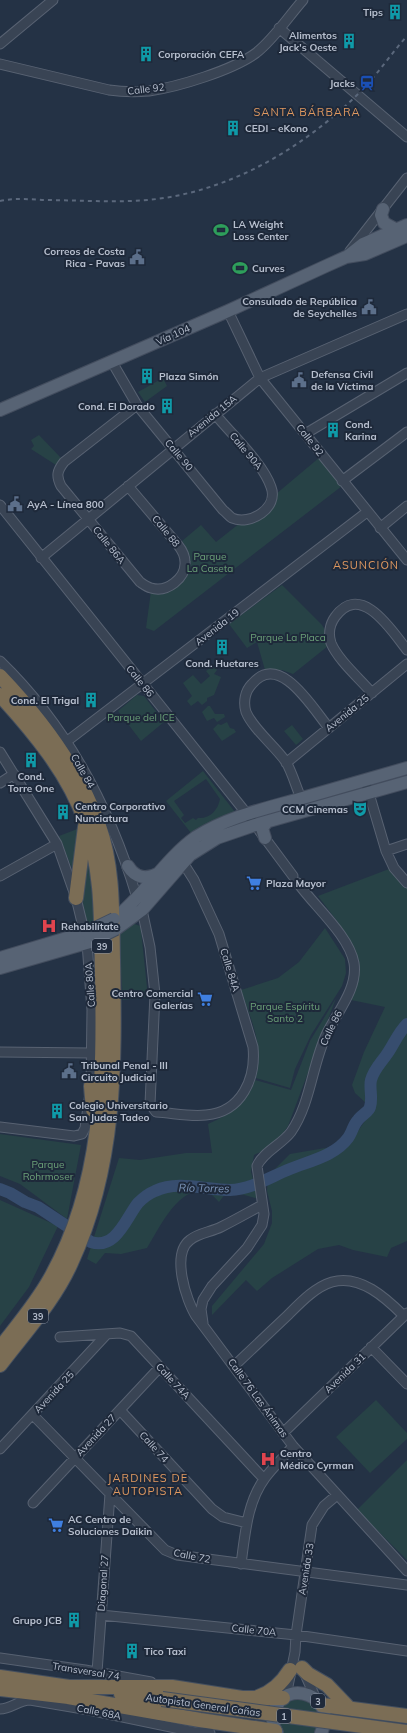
<svg xmlns="http://www.w3.org/2000/svg" width="407" height="1733" font-family="Mulish,sans-serif">
<style>
.green{fill:#274246;fill-rule:evenodd}
.lines{fill:none;stroke-linecap:round;stroke-linejoin:round}
.river{stroke:#374d6e;stroke-width:12}
.minor-casing{stroke:#586272;stroke-width:11}
.major-casing{stroke:#434d5e;stroke-width:14}
.highway-casing{stroke:#444f5f;stroke-width:16}
.minor{stroke:#394454;stroke-width:9}
.major{stroke:#576374;stroke-width:12}
.highway{stroke:#7b6d55;stroke-width:14}
.rail{stroke:#5b687c;stroke-width:2;stroke-dasharray:4 4;stroke-linecap:butt}
.major-bridge-casing{stroke:#434d5e;stroke-width:14;stroke-linecap:butt}
.highway-bridge-casing{stroke:#444f5f;stroke-width:16;stroke-linecap:butt}
.major-bridge{stroke:#576374;stroke-width:12}
.highway-bridge{stroke:#7b6d55;stroke-width:14}
.labels{text-anchor:middle;dominant-baseline:central;stroke-width:4;stroke-linejoin:round;paint-order:stroke}
.shield{fill:#1e293a;stroke:#8992a2;stroke-width:1}
.shield-label{font-size:9px;font-weight:bold;fill:#b7bfce}
.poi-label{font-size:10px;font-weight:bold;fill:#b7bfce;stroke:#1e293a;text-anchor:start}
.street-label{font-size:10px;fill:#b7bfce;stroke:#1e293a}
.park-label{font-size:10px;fill:#6ca178;stroke:#1e293a}
.neighbourhood-label{font-size:11px;letter-spacing:1px;fill:#e09960;stroke:#1e293a}
.water-label{font-size:11px;font-style:italic;fill:#7c95b8;stroke:#1e293a}
</style>
<rect width="100%" height="100%" fill="#243245"/>
<path class="green" d="M163 378 167 386 145 402 138 392Z
M39 435 62 459 56 465 31 449 34 446 31 440Z
M320 457 342 486 154 631 146 628 151 591C160 587 179 581 186 575 195 567 188 549 182 541L201 525 216 542 240 523H246L276 494Z
M282 585 322 625 328 635V646L293 674 282 670H265L257 642 247 648 229 624Z
M214 665 217 670 214 674 221 677 214 695 207 698V701L202 705 198 701 191 706 187 701 192 696 183 683 193 675 201 684 210 676 206 671Z
M137 695 144 696 164 722 141 741 118 711Z
M208 706H210L215 714H224L225 717 217 722 214 718 207 721 202 712Z
M227 722 230 728 234 729 236 732 222 741 213 729 218 724 221 725Z
M292 725 303 739 296 745 284 731Z
M203 771 235 812 206 824 191 833 166 801ZM206 779 220 799C218 810 210 819 198 818L196 820 193 818 185 823 181 818 184 815 174 801Z
M80 828 75 876 59 836Z
M85 841 90 872 94 921 87 925 79 886Z
M389 869 407 888V1241L391 1248 387 1257 353 1250 339 1245 318 1249 272 1278 257 1291 246 1280 212 1315V1306L264 1244 272 1223V1211L267 1191 268 1176 290 1154 331 1147 351 1141 367 1118V1104L355 1093 352 1085 364 1052 385 1007 351 1000 352 945 337 921 318 896Z
M132 923 140 926 141 930 148 997 123 1000 118 932Z
M325 928 345 959 346 973 342 986 311 1035 295 1069 290 1088 256 1078C264 1044 251 1021 241 990L278 978 299 962Z
M336 998 288 1126 275 1145 254 1155 251 1172 259 1199 241 1194 226 1193 219 1202C216 1199 211 1193 207 1192 179 1184 159 1229 147 1248L121 1254 105 1253 96 1264 87 1259 119 1158 140 1160 186 1153H212L208 1124C232 1113 245 1105 255 1080L291 1090 310 1041Z
M0 1134 81 1145 67 1219 20 1184 0 1176Z
M0 1200 58 1226 29 1287 0 1326Z
M376 1400 407 1433V1439L370 1473 336 1437Z
M407 1460V1560L357 1510Z
M297 1698 310 1701 319 1710 318 1730 315 1733H284C274 1719 281 1703 297 1698Z"/>
<g class="lines">
<path class="river" d="M0 1189 10 1193 25 1202 38 1207 91 1242C116 1250 126 1218 138 1203 142 1199 150 1193 155 1191 178 1180 206 1190 230 1190 252 1189 270 1177 290 1169 309 1161 335 1156 348 1138 352 1133 353 1125 358 1120 361 1115 369 1112 370 1107 373 1098 369 1088 371 1080 374 1069 381 1063 387 1054 394 1044 398 1033 407 1024"/>
<g class="minor-casing">
<path id="minor" d="M279 28 407 137
M0 44 53 0
M0 64 109 90C123 92 136 92 149 91 178 87 233 70 256 53 274 39 288 17 303 0
M350 251 407 178
M228 311 260 378 407 560
M112 362 137 405 223 510C226 512 229 516 232 518 250 526 279 508 271 487 263 463 231 434 215 414
M305 434 407 373
M342 481 407 432
M128 486 178 545C182 550 185 555 185 562 186 578 167 593 151 588 147 587 143 584 140 582L61 486C56 476 57 471 64 462L137 405
M0 505 247 814 293 876
M380 528 407 506
M41 558 260 378 407 314
M0 661C67 726 111 810 137 898
M372 693C360 679 338 660 331 643 328 634 330 624 335 617 361 581 392 631 407 650
M66 742 367 512
M0 752 57 844 76 898 87 943 92 1010 91 1086 85 1128 82 1134 74 1136 0 1127
M286 763 407 664
M365 780 386 851 394 868 407 883
M0 783 14 774
M301 798C296 787 292 772 286 762 275 746 253 729 246 712 243 702 245 691 252 684 280 651 313 709 329 728
M386 851 407 844
M0 876 57 844
M142 910 150 947 155 994 150 1104 156 1112C173 1113 190 1117 206 1115 242 1112 256 1078 253 1047L219 934 194 880 180 858
M0 1052 91 1053
M262 1205C249 1212 235 1220 221 1227 211 1232 198 1233 190 1240 171 1254 186 1300 196 1316L293 1446 407 1571
M203 1323 201 1309 203 1300 212 1286 247 1248 262 1225 264 1214 257 1166C263 1152 281 1145 291 1132 311 1103 312 1064 327 1033 338 1011 358 988 354 963 349 935 314 906 298 883
M60 1337 120 1333 131 1336 264 1479
M371 1347 407 1384
M234 1366C252 1349 270 1332 288 1315 300 1303 315 1287 332 1282 360 1274 386 1298 404 1316
M120 1410 212 1509 223 1517 247 1523
M33 1415 165 1550 177 1555 407 1585
M283 1433 407 1313
M0 1449 106 1335
M33 1503 160 1367
M241 1564C245 1535 247 1502 265 1478 273 1467 284 1457 293 1446
M101 1615 296 1635 407 1651
M0 1658 85 1670 151 1682
M97 1672 110 1494
M304 1672 316 1699
M286 1696 295 1652 296 1635 312 1525 324 1506 337 1495
M0 1709C11 1709 19 1700 30 1700L89 1710 199 1733
M197 1732 210 1733"/>
</g>
<g class="major-casing">
<path id="major" d="M383 209 381 215 384 223 397 230
M348 256 363 244 407 225
M0 410 228 311 326 266 346 257 365 254 407 236
M265 838 262 828 267 822
M128 866C135 878 147 880 159 873
M114 919C145 895 165 859 196 837 227 817 264 809 299 799 335 789 371 778 407 768
M116 929 142 910 190 855 217 838 255 825 407 782
M0 958 87 932
M0 968 90 942
M277 1733C273 1727 272 1719 274 1712 284 1676 340 1696 321 1733"/>
</g>
<g class="highway-casing">
<path id="highway" d="M0 676C41 719 79 769 99 826 114 869 112 915 113 960 115 1065 116 1166 71 1263 54 1301 25 1332 0 1365
M0 695C33 731 69 774 85 821 103 871 101 923 102 975 104 1080 103 1185 50 1279 36 1304 17 1326 0 1348
M76 898 85 827
M91 1086 93 1110
M302 1668 308 1674 327 1685 349 1708
M0 1677 76 1688
M68 1687H172L242 1698H283
M0 1689 77 1698
M121 1694 162 1699
M68 1697 200 1720 275 1731
M258 1697C273 1692 282 1683 290 1670
M322 1705 407 1716"/>
</g>
<use href="#minor" class="minor"/>
<use href="#major" class="major"/>
<use href="#highway" class="highway"/>
<path class="rail" d="M0 201C14 198 28 199 42 200 72 200 101 202 130 201 216 199 296 154 356 96 375 78 390 55 407 36"/>
<g class="major-bridge-casing">
<path id="major-bridge" d="M87 932 114 919
M90 942 116 929"/>
</g>
<g class="highway-bridge-casing">
<path id="highway-bridge" d="M162 1699 407 1732"/>
</g>
<use href="#major-bridge" class="major-bridge"/>
<use href="#highway-bridge" class="highway-bridge"/>
</g>
<defs>
<g id="building-bare" transform="scale(1.2)"><path d="M-4-6H4V6H1V3H-1V6H-4ZM-2.5-4.3h1.7v1.8h-1.7ZM.8-4.3h1.7v1.8H.8ZM-2.5-1h1.7V.8h-1.7ZM.8-1h1.7V.8H.8Z" fill="#0f9aa8" stroke="#1e293a" stroke-width="2.5" paint-order="stroke"/></g>
<g id="station-bare" transform="scale(1.2)"><path d="M-3-6H3Q5-6 5-4V2Q5 4 3 4L4.5 6H3L1.5 4h-3L-3 6H-4.5L-3 4Q-5 4-5 2V-4Q-5-6-3-6ZM-3.5-4v3h7v-3ZM-3.5 1v1.5H-2V1ZM2 1v1.5H3.5V1Z" fill="#1a4fb4" stroke="#1e293a" stroke-width="2.5" paint-order="stroke"/></g>
<g id="stadium-bare" transform="scale(1.2)"><path d="M0-5a6.5 5 0 1 0 0 10a6.5 5 0 1 0 0-10ZM-3.5-1.8h7v3.6h-7Z" fill="#2e9e5b" stroke="#1e293a" stroke-width="2.5" paint-order="stroke"/></g>
<g id="civic-bare" transform="scale(1.2)"><path d="M-.6-6.5H3V-4.5H.6V-3L4-1V1h2V6H-6V1h2V-1L-.6-3ZM-1.2 2.5V6h2.4V2.5Z" fill="#5c6f8a" stroke="#1e293a" stroke-width="2.5" paint-order="stroke"/></g>
<g id="theatre-bare" transform="scale(1.2)"><path d="M-5-5.5Q0-4 5-5.5V0Q5 5 0 6Q-5 5-5 0ZM-3.3-2.5H-1v1.5H-3.3ZM1-2.5H3.3v1.5H1ZM-2.8 1Q0 5.5 2.8 1Z" fill="#0f9aa8" stroke="#1e293a" stroke-width="2.5" paint-order="stroke"/></g>
<g id="supermarket-bare" transform="scale(1.2)"><path d="M-6-5.5h2.5l.6 2H6L4.5 2H-2.5L-4.4-4H-6ZM-1.5 3.2a1.3 1.3 0 1 0 .1 0ZM3 3.2a1.3 1.3 0 1 0 .1 0Z" fill="#3f7fe0" stroke="#1e293a" stroke-width="2.5" paint-order="stroke"/></g>
<g id="hospital-bare" transform="scale(1.2)"><path d="M-5-5h3v3.5h4V-5h3V5h-3V1.5h-4V5h-3Z" fill="#e0444e" stroke="#1e293a" stroke-width="2.5" paint-order="stroke"/></g>
</defs>
<g fill-rule="evenodd">
<use href="#building-bare" x="395" y="12"/>
<use href="#building-bare" x="349" y="41"/>
<use href="#building-bare" x="146" y="54"/>
<use href="#station-bare" x="367" y="83"/>
<use href="#building-bare" x="233" y="128"/>
<use href="#stadium-bare" x="221" y="230"/>
<use href="#civic-bare" x="137" y="257"/>
<use href="#stadium-bare" x="240" y="268"/>
<use href="#civic-bare" x="369" y="307"/>
<use href="#building-bare" x="147" y="376"/>
<use href="#civic-bare" x="299" y="380"/>
<use href="#building-bare" x="167" y="406"/>
<use href="#building-bare" x="333" y="430"/>
<use href="#civic-bare" x="15" y="504"/>
<use href="#building-bare" x="222" y="647"/>
<use href="#building-bare" x="91" y="700"/>
<use href="#building-bare" x="31" y="760"/>
<use href="#theatre-bare" x="360" y="809"/>
<use href="#building-bare" x="63" y="812"/>
<use href="#supermarket-bare" x="254" y="883"/>
<use href="#hospital-bare" x="49" y="926"/>
<use href="#supermarket-bare" x="205" y="999"/>
<use href="#civic-bare" x="69" y="1071"/>
<use href="#building-bare" x="57" y="1111"/>
<use href="#hospital-bare" x="268" y="1459"/>
<use href="#supermarket-bare" x="56" y="1525"/>
<use href="#building-bare" x="74" y="1620"/>
<use href="#building-bare" x="132" y="1651"/>
</g>
<g class="labels">
<g class="shield">
<rect x="92" y="939" width="20" height="14" rx="3"/>
<rect x="28" y="1309" width="20" height="14" rx="3"/>
<rect x="311" y="1694" width="14" height="14" rx="3"/>
<rect x="277" y="1709" width="14" height="14" rx="3"/>
</g>
<g class="shield-label">
<text x="102" y="946">39</text>
<text x="38" y="1316">39</text>
<text x="318" y="1701">3</text>
<text x="284" y="1716">1</text>
</g>
<g class="poi-label">
<text x="383" y="12" text-anchor="end">Tips</text>
<text x="337" y="35" text-anchor="end">Alimentos<tspan x="337" dy="12">Jack's Oeste</tspan></text>
<text x="158" y="54">Corporación CEFA</text>
<text x="355" y="83" text-anchor="end">Jacks</text>
<text x="245" y="128">CEDI - eKono</text>
<text x="233" y="224">LA Weight<tspan x="233" dy="12">Loss Center</tspan></text>
<text x="125" y="251" text-anchor="end">Correos de Costa<tspan x="125" dy="12">Rica - Pavas</tspan></text>
<text x="252" y="268">Curves</text>
<text x="357" y="301" text-anchor="end">Consulado de República<tspan x="357" dy="12">de Seychelles</tspan></text>
<text x="311" y="374">Defensa Civil<tspan x="311" dy="12">de la Víctima</tspan></text>
<text x="159" y="376">Plaza Simón</text>
<text x="155" y="406" text-anchor="end">Cond. El Dorado</text>
<text x="345" y="424">Cond.<tspan x="345" dy="12">Karina</tspan></text>
<text x="27" y="504">AyA - Línea 800</text>
<text x="222" y="663" text-anchor="middle">Cond. Huetares</text>
<text x="79" y="700" text-anchor="end">Cond. El Trigal</text>
<text x="31" y="776" text-anchor="middle">Cond.<tspan x="31" dy="12">Torre One</tspan></text>
<text x="75" y="806">Centro Corporativo<tspan x="75" dy="12">Nunciatura</tspan></text>
<text x="348" y="809" text-anchor="end">CCM Cinemas</text>
<text x="266" y="883">Plaza Mayor</text>
<text x="61" y="926">Rehabilítate</text>
<text x="193" y="993" text-anchor="end">Centro Comercial<tspan x="193" dy="12">Galerías</tspan></text>
<text x="81" y="1065">Tribunal Penal - III<tspan x="81" dy="12">Circuito Judicial</tspan></text>
<text x="69" y="1105">Colegio Universitario<tspan x="69" dy="12">San Judas Tadeo</tspan></text>
<text x="280" y="1453">Centro<tspan x="280" dy="12">Médico Cyrman</tspan></text>
<text x="68" y="1519">AC Centro de<tspan x="68" dy="12">Soluciones Daikin</tspan></text>
<text x="62" y="1620" text-anchor="end">Grupo JCB</text>
<text x="144" y="1651">Tico Taxi</text>
</g>
<g class="street-label">
<text transform="translate(146 89) rotate(-7)">Calle 92</text>
<text transform="translate(173 335) rotate(-24)">Vía 104</text>
<text transform="translate(212 416) rotate(-39)">Avenida 15A</text>
<text transform="translate(310 440) rotate(52)">Calle 92</text>
<text transform="translate(246 451) rotate(50)">Calle 90A</text>
<text transform="translate(179 455) rotate(50)">Calle 90</text>
<text transform="translate(166 531) rotate(51)">Calle 88</text>
<text transform="translate(109 545) rotate(51)">Calle 86A</text>
<text transform="translate(217 627) rotate(-38)">Avenida 19</text>
<text transform="translate(140 681) rotate(51)">Calle 86</text>
<text transform="translate(347 713) rotate(-39)">Avenida 25</text>
<text transform="translate(83 771) rotate(60)">Calle 84</text>
<text transform="translate(230 970) rotate(73)">Calle 84A</text>
<text transform="translate(90 985) rotate(-94)">Calle 80A</text>
<text transform="translate(331 1028) rotate(-64)">Calle 86</text>
<text transform="translate(345 1373) rotate(-44)">Avenida 31</text>
<text transform="translate(173 1381) rotate(47)">Calle 74A</text>
<text transform="translate(54 1392) rotate(-47)">Avenida 25</text>
<text transform="translate(258 1398) rotate(54)">Calle 76 Las Ánimas</text>
<text transform="translate(96 1435) rotate(-47)">Avenida 27</text>
<text transform="translate(154 1447) rotate(48)">Calle 74</text>
<text transform="translate(192 1556) rotate(11)">Calle 72</text>
<text transform="translate(306 1569) rotate(-81)">Avenida 33</text>
<text transform="translate(103 1583) rotate(-86)">Diagonal 27</text>
<text transform="translate(254 1630) rotate(6)">Calle 70A</text>
<text transform="translate(86 1671) rotate(9)">Transversal 74</text>
<text transform="translate(203 1705) rotate(8)">Autopista General Cañas</text>
<text transform="translate(99 1712) rotate(11)">Calle 68A</text>
</g>
<g class="park-label">
<text x="210" y="556">Parque<tspan x="210" dy="12">La Caseta</tspan></text>
<text x="288" y="637">Parque La Placa</text>
<text x="141" y="717">Parque del ICE</text>
<text x="285" y="1006">Parque Espíritu<tspan x="285" dy="12">Santo 2</tspan></text>
<text x="48" y="1164">Parque<tspan x="48" dy="12">Rohrmoser</tspan></text>
</g>
<g class="neighbourhood-label">
<text x="307" y="112">SANTA BÁRBARA</text>
<text x="366" y="565">ASUNCIÓN</text>
<text x="148" y="1478">JARDINES DE<tspan x="148" dy="13">AUTOPISTA</tspan></text>
</g>
<g class="water-label">
<text transform="translate(204 1188) rotate(1)">Río Torres</text>
</g>
</g>
</svg>
